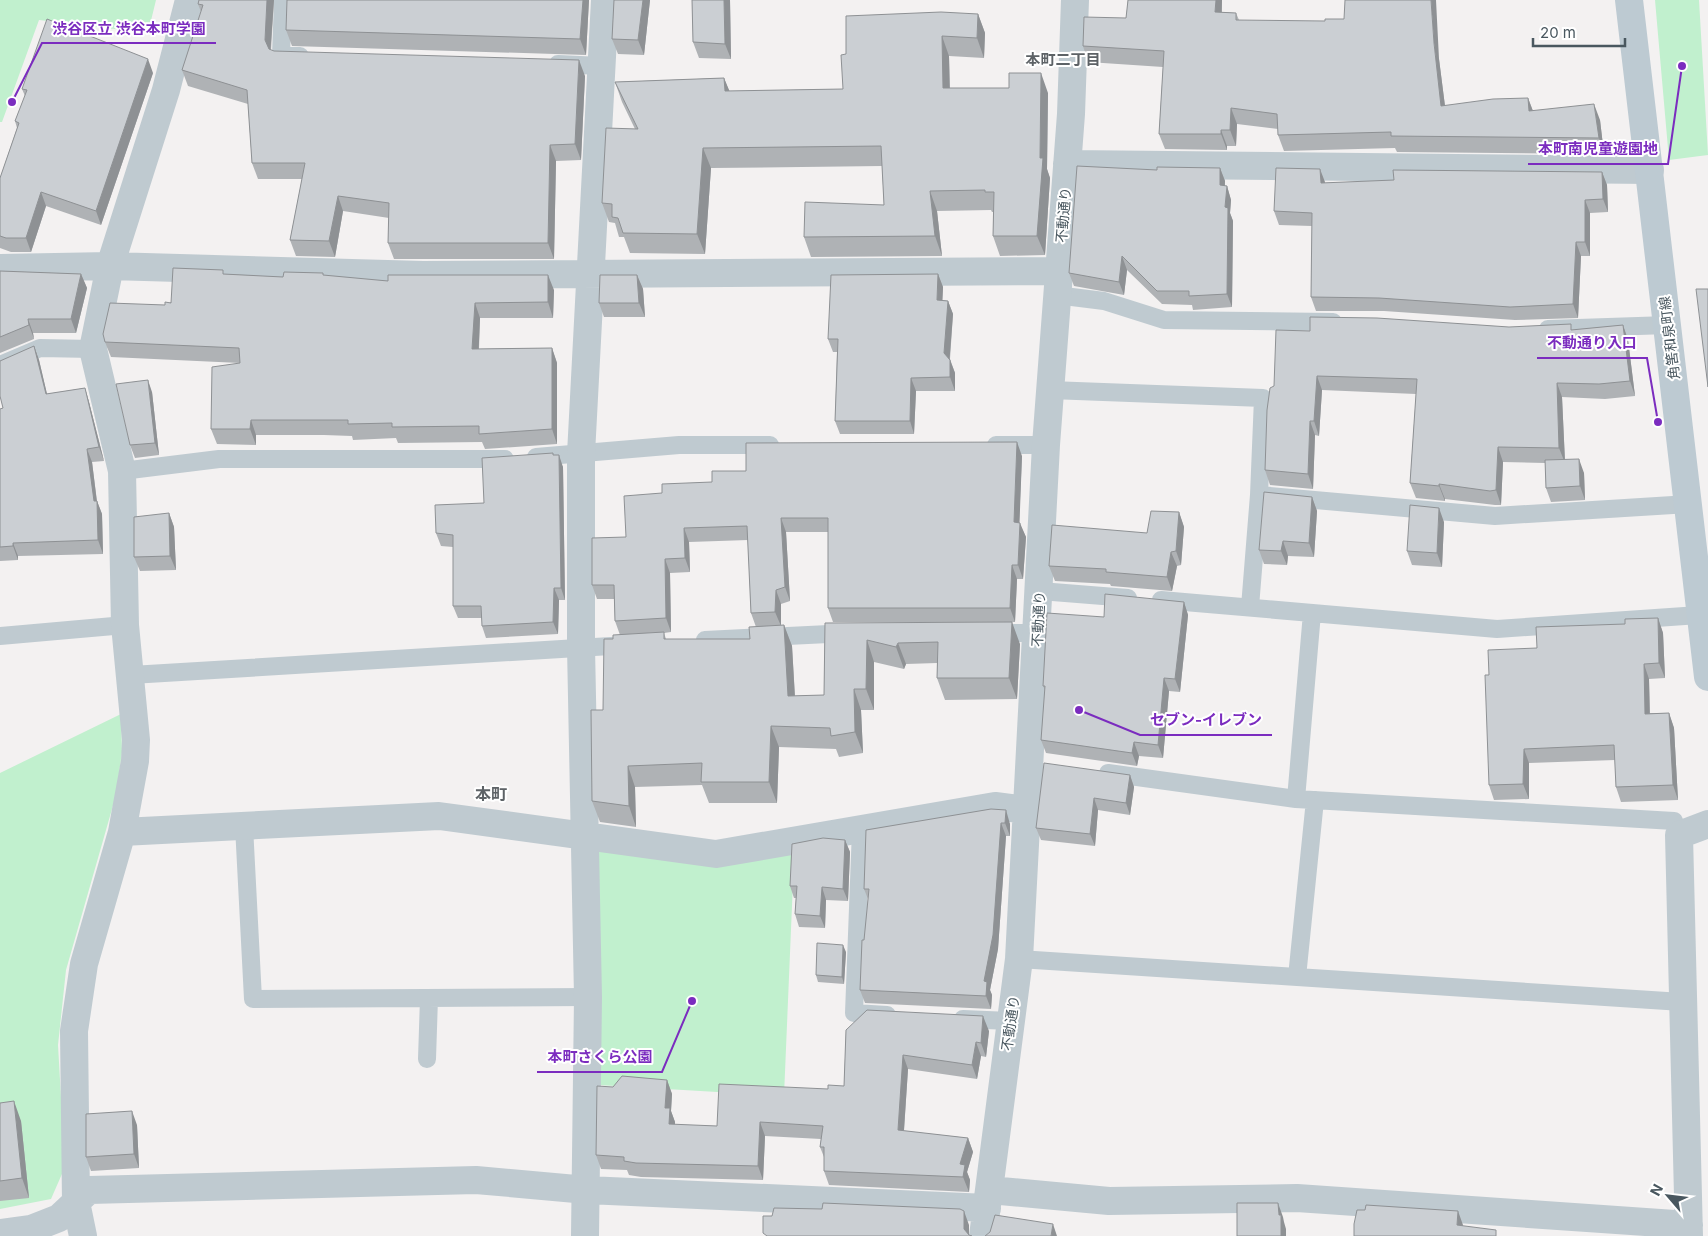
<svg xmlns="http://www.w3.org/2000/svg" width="1708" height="1236" font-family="Inter,'Noto Sans JP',sans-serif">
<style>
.green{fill:#c1f0ce}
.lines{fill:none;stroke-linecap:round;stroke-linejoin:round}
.lane{stroke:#bfcad0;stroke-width:18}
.street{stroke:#bfcad0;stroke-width:28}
.secondary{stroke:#bdcad2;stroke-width:28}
.wall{fill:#afb2b5;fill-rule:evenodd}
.shaded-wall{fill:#8e9194}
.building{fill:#cbcfd3;stroke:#8e9194}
.labels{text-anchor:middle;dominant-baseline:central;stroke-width:4;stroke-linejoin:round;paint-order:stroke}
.street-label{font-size:14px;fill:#49575f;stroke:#fff}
.neighbourhood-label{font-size:15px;font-weight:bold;fill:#5d6266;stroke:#fff}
.quarter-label{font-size:16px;font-weight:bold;fill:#5d6266;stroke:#fff}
.leader{fill:none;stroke:#7b2cbf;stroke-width:2}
.callout-dot{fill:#7b2cbf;stroke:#fff;stroke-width:2}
.callout-label{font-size:15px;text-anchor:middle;font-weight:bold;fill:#7b2cbf;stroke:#fff;stroke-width:4;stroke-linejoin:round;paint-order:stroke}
</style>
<rect width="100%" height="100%" fill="#f3f1f1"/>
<path class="green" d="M0 0H156L148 33 39 20 2 122H0Z
M1655 0H1699L1708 155 1669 160Z
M121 714 122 752 116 795 66 970 58 1045 65 1167 51 1199 0 1209V773Z
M607 846H797L793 882 784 1096 598 1085 593 852Z"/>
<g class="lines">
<path class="lane" d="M283 0 281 56H300
M558 64 601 66
M1056 295 1104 301 1164 320 1333 322
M1548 329 1668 325
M0 365 40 348 93 349
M1050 390 1263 398 1259 495 1250 607
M996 445H1046
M536 457 679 445H770
M122 471 219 459H505
M1259 495 1495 516 1689 504
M1040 591 1128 598
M1161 600 1497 629 1699 615
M993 633H1037
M0 636 125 625
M705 640 849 633
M131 675 627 645
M1108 773 1296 799 1674 821 1679 835
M1296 799 1312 613
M244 826 253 999 588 997
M861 829 854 1013 887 1015
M1019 959 1682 1002
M1297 977 1315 800
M963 1019 1010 1021
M427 1059 429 998"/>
<path class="street" d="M1067 164 1650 170
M0 268 110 266 423 275 1058 271
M122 832 439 816 716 854 995 806 1028 810
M990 1190 1109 1201 1297 1198 1689 1225
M0 1233 31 1229 59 1218 89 1190 476 1180 587 1190 987 1208
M83 1236 76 1202 74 1031 84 964 122 832 135 761 136 740 125 625 122 471 93 349 110 266 166 90 189 0
M585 1236 588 997 581 647V454L605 0
M983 1236 1019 959 1046 445 1071 114 1075 0
M1689 1236 1679 835 1708 824"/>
<path class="secondary" d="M1629 0 1708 677"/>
</g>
<path class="wall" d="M199 0H274L271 50 274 51 585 76 581 160 556 161 554 259H394L388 243 389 218 343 211 335 257 296 256 290 240 302 179H258L252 163 248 104 188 86 182 70 201 12 198 4Z
M589 0 586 55 292 46 286 30Z
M614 0H650L644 55 618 54 612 39Z
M692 0H730L731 59 699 58 693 42Z
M1128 0H1222V12L1236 13 1239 20 1439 59 1445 106 1528 98 1533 111 1600 120 1604 154 1397 152 1395 148 1284 151 1278 135V129L1237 124 1236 146H1227V150L1165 149 1159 134 1163 67 1088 62 1083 46 1126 18Z
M978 14 985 33 984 58 949 56 950 88 1048 93 1047 169 1050 178 1045 255 1000 256 993 236V212H992L991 210 937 211 942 256 811 257 804 237 884 205 882 166 711 168 705 254 630 253 624 237H619L615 223 609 222 602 203 635 129 622 102 615 82 724 78 729 91 843 89 846 54Z
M153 73 101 225 46 206 31 252H11L0 248V178L17 128 15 121 25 96 22 89Z
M1220 168 1225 181V186H1227L1231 200 1230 213 1233 221 1232 307 1193 310 1192 305 1162 304 1127 270 1124 295 1074 286 1069 273 1157 170Z
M1602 172 1607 185 1608 212 1590 213V256H1581L1578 318 1515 320 1384 311H1316L1311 297 1312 226 1279 225 1274 211 1325 183Z
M0 271 81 274 87 288 76 333H33L34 339 0 353Z
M225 274 283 277 324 276 388 281 554 290 553 318H480L479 349 552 348 557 363V444L485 449 482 442 398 443 396 438 353 440 352 436 324 435H256V445L217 444 211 429 240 363 111 357 105 342 165 305Z
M938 274 943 287 942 300 948 301 953 314 950 359 955 373V391H916L914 434H840L835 421 837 352H833L828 339Z
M637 275 643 289 645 317H604L599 303Z
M1623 325 1628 340 1635 396 1605 399 1562 397 1565 460 1584 473 1585 500 1551 502 1546 488 1545 463 1503 462 1501 505H1495L1445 499V501L1416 498 1410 483 1416 394 1322 390 1319 436 1315 435 1313 489 1270 485 1265 470 1274 386 1310 331 1509 327 1573 330Z
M34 346 39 360 47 394 85 388 89 402 104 461 92 462 97 501 102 514 103 554 18 556V560L0 561V409L3 408Z
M152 392 159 455 135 458 130 445Z
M553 455 563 467 565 600H559L558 634 486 638 482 626V618H458L453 606V547L441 546 436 533 484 503Z
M1022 456 1019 523 1026 537 1023 579H1017L1015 622H833L828 608V532H786L790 601 781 604V625H784L792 646 795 696 824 695 825 623 1020 644 1017 699 945 700 937 678V663L906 664 904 669 874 662V710H861L863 753 839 757 836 749 779 747 777 803H709L702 785 635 787 636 827 600 822 592 801 603 710 613 639 620 635 615 621 614 599H597L592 585 626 537 662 493 712 482 746 471ZM748 540 751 613 756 627 750 639H666L664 633 671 632 670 573 690 572 689 542Z
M1312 497 1317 511 1314 557 1288 556 1287 565 1264 564 1259 550Z
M1179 512 1184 527 1181 565 1177 566 1172 591 1111 586 1110 584 1055 581 1049 566 1147 533Z
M169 513 174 527 176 570 140 571 134 557Z
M1444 522 1442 567 1412 565 1407 551Z
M1184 602 1188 615 1180 692 1169 691 1163 758 1139 756 1137 766 1046 753 1041 740 1045 690 1043 686 1104 617Z
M1658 618 1663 633 1665 678 1649 679 1650 713H1669L1674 728 1678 800 1621 802 1616 787 1615 760 1529 763V799L1494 800 1489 785V675L1625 624Z
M1130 775 1134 787 1130 815 1098 810 1095 846 1041 840 1036 828Z
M991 809 1010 824V836H1006L998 949 990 990 992 995 991 1009 865 1003 860 990 868 899 864 889Z
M845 840 850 852 848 901 826 900 825 928 799 927 795 914 796 898H794L790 886Z
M846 952 844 984 818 982 816 975Z
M846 1030 989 1031 986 1057 981 1056 977 1079 908 1069 904 1131 968 1138 973 1152 967 1172 970 1180 969 1192 829 1185 824 1171V1157L820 1147 821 1139 765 1136 763 1180 641 1177 629 1175 627 1170 601 1169 596 1155 613 1087 667 1080 672 1094 671 1111 675 1122V1125L717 1126 828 1089 844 1086Z
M0 1103 21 1121 29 1198 0 1201Z
M137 1125 139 1168 91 1171 86 1157Z"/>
<path class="shaded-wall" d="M267 0H274L270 56 265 40Z
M583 0H589L586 55 580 39Z
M643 0H650L644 55 638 40Z
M724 0H730L731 59 725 44Z
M1216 0H1222L1221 27 1215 12Z
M1431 0H1436L1439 59 1447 122 1441 106 1434 43Z
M978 14 985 33 984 58 977 38Z
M942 36 949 56 950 108 943 88Z
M148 59 153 73 101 225 96 211Z
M579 60 585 76 581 160 575 144Z
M1041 73 1048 93 1047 169 1050 178 1045 255 1037 236 1040 158Z
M724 78 732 97 725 91Z
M1528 98 1534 114 1529 111Z
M1594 104 1600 120 1604 154 1599 138Z
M1231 108 1237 124 1236 146 1230 130Z
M1221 130 1227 146V150L1221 134Z
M550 145 556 161 554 259 548 243Z
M703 148 711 168 705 254 697 234Z
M1220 168 1225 181 1224 199 1220 185Z
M1320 169 1325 182V197L1321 183Z
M1602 172 1607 185 1608 212 1603 199Z
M1227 186 1231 200 1230 213 1233 221 1232 307 1227 294 1225 207Z
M930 191 937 211 942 256 935 236Z
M41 192 46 206 31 252 26 238Z
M338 196 343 211 335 257 329 241Z
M1585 200 1590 213V256L1585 242Z
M1576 242 1581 256 1578 318 1573 304Z
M1122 256 1127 270 1124 295 1119 282Z
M81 274 87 288 76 333 71 319Z
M938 274 943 287 942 313 937 300Z
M548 275 554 290 553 318 548 302Z
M637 275 643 289 645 317 639 303Z
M948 301 953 314 949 366 944 353Z
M475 303 480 318 478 364 472 349Z
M28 319 33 333 34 339 29 325Z
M1623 325 1628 340 1635 396 1630 381Z
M34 346 39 360 50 407 46 394Z
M552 348 557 363V444L552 429Z
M950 360 955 373V391L950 377Z
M1317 376 1322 390 1319 436 1314 421Z
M911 378 916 391 914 434 910 421Z
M148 380 152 392 159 455 155 443Z
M1557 383 1562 397 1565 463 1559 448Z
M85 388 89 402 104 461 99 447Z
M251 420 256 435V445L250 429Z
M1310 421 1315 435 1313 489 1308 474Z
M1017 442 1022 456 1019 536 1014 522Z
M1498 447 1503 462 1501 505 1496 490Z
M87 449 92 462 97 503V501L102 514 103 554 98 540Z
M559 455 563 467 565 600 561 588Z
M1579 459 1584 473 1585 500 1580 486Z
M1439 484 1445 499V501L1439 486Z
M1312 497 1317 511 1314 557 1309 543Z
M1439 508 1444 522 1442 567 1437 553Z
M1179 512 1184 527 1181 565 1176 551Z
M169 513 174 527 176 570 170 556Z
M781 518 786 532 790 601 785 587Z
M1020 523 1026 537 1023 579 1018 565Z
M684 528 689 542 690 572 685 558Z
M1283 541 1288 556 1287 565 1281 551Z
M13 543 18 556V560L13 546Z
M1171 552 1177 566 1172 591 1167 577Z
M665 559 670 573 671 632 666 618Z
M1012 565 1017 579 1015 622 1010 608Z
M554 588 559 600 558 634 553 622Z
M776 590 781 604V626L775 612Z
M1184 602 1188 615 1180 692 1175 679Z
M1658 618 1663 633 1665 678 1659 663Z
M1012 622 1020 644 1017 699 1009 678Z
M784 625 792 646 796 717 788 696Z
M867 640 874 662V710L866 689Z
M898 643 906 664 904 669 896 647Z
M1644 664 1649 679 1650 729 1645 714Z
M1164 678 1169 691 1163 758 1158 745Z
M854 689 861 710 863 753 855 732Z
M1669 713 1674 728 1678 800 1673 785Z
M771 726 779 747 777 803 769 782Z
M1134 742 1139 756 1137 766 1132 753Z
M1524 749 1529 763V799L1523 784Z
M628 766 635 787 636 827 629 806Z
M1130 775 1134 787 1130 815 1126 803Z
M1094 798 1098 810 1095 846 1090 834Z
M1006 810 1010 824V836L1005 823Z
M1001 823 1006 836 998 949 990 990 992 995 991 1009 986 996 984 981Z
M845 840 850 852 848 901 843 889Z
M822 887 826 900 825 928 820 916Z
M843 945 846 952 844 984 842 977Z
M983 1016 989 1031 986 1057 981 1043Z
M976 1042 981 1056 977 1079 972 1065Z
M903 1055 908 1069 903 1144 898 1130Z
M667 1080 672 1094 671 1111 675 1122 674 1139 669 1124 665 1108Z
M14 1101 21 1121 29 1198 22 1178Z
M132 1111 137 1125 139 1168 134 1154Z
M760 1122 765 1136 763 1180 758 1166Z
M968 1138 973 1152 967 1172 970 1180 969 1192 963 1177 960 1164Z
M1278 1203 1283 1217 1284 1222 1286 1229V1236H1281L1279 1215Z
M964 1211 969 1225V1236L964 1229Z
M1458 1211 1463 1225V1236L1457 1225Z
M1053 1224 1057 1236H1051Z"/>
<path class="building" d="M199 0H267L265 40 269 49 274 51 579 60 575 144 550 145 548 243H388L389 203 338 196 329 241 290 240 305 163H252L247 90 182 70 203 5 198 4Z
M287 0H583L580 39 286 30Z
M614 0H643L638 40 612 39Z
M692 0H724L725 44 693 42Z
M1128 0H1216L1215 12 1236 13V20L1325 21V19H1344L1345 0H1431L1434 43 1441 106 1493 99 1528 98 1529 111 1594 104 1599 138 1391 136V132L1278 135 1277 114 1231 108 1230 130H1221V134H1159L1164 51 1083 46 1084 17 1126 18Z
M941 12 978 14 977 38 942 36 943 88H1009V73H1041L1040 158H1043L1037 236H993L994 192H985V190L930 191 935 236 804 237 805 202 884 205 881 146 703 148 697 234 623 233 618 218 612 217V204L602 203 606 128 638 129 615 82 724 78 725 91 843 89 841 55 846 54V16Z
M47 19 148 59 96 211 41 192 26 238H6L0 236V178L19 123 15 121 27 90 22 89Z
M1077 166 1157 170V167L1220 168V185L1227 186 1225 207 1228 208 1227 294 1189 296V291H1157L1122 256 1119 282 1069 273Z
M1276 168 1320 169 1321 183 1394 180 1393 170 1602 172 1603 199 1585 200V242H1576L1573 304 1510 307 1379 298 1311 297 1312 213 1274 211Z
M173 268 223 270V274L283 277 284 272 323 273V275L388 281V275H548V302L475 303 472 349 552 348V429L479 434V426L392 427V423L348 424V420H251L250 429H211L212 367 240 363 239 348 105 342 103 334 110 303 165 305V302L171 303Z
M0 271 81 274 71 319H28L29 325 0 337Z
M938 274 937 300 948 301 944 353 950 360V377L911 378 910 421H835L838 339H828L831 275Z
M600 275H637L639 303H599Z
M1696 289H1708V387Z
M1310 317 1377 318 1509 327 1571 324V330L1623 325 1630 381 1599 384 1557 383 1559 448 1498 447 1496 490 1490 491 1439 484V486L1410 483 1417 379 1317 376 1314 421H1310L1308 474 1265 470 1267 410 1270 388 1274 386 1276 330 1310 331Z
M34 346 46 394 85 388 99 447 87 449 94 501H97L98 540 13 543V546L0 547V409L3 408 0 396V361Z
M148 380 155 443 130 445 116 384Z
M1017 442 1014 522 1020 523 1018 565H1012L1010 608H828V518H781L785 587 776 590 775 612 751 613 747 526 684 528 685 558 665 559 666 618 615 621 614 585H592V538L626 537 624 496 662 493V484L712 482V471H746V443Z
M553 453V455H559L561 588H554L553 622 482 626 481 606H453V535L436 533 435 505 484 503 482 458Z
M1579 459 1580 486 1546 488 1545 460Z
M1264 492 1312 497 1309 543 1283 541 1281 551 1259 550Z
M1410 505 1439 508 1437 553 1407 551Z
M1151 511 1179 512 1176 551 1171 552 1167 577 1106 572V569L1049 566 1052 525 1147 533Z
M169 513 170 556 134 557V517Z
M1105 594 1184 602 1175 679 1164 678 1158 745 1134 742 1132 753 1041 740 1045 686H1043L1047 613 1104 617Z
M1658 618 1659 663 1644 664 1645 714 1669 713 1673 785 1616 787 1614 745 1524 749 1523 784 1489 785 1485 675H1489L1488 650 1537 648 1536 627 1625 624V619Z
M1012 622 1009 678H937L938 642 898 643 896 647 867 640 866 689H854L855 732 831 736 830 728 771 726 769 782H701L702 763 628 766 629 806 592 801 591 710H603L604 639H613V635L664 632V639H750L749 627 784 625 788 696 824 695 825 623Z
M1044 763 1130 775 1126 803 1094 798 1090 834 1036 828Z
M991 809 1006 810 1005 823H1001L993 935 984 981 987 982 986 996 860 990 862 940H864L869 889H864L866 830Z
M823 838 845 840 843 889 822 887 820 916 795 914 797 886H790L792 844Z
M817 943 843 945 842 977 816 975Z
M867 1010 983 1016 981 1043 976 1042 972 1065 903 1055 898 1130 968 1138 960 1164 965 1165 963 1177 824 1171V1147H820L823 1126 760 1122 758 1166 636 1163 624 1161V1157L596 1155 597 1086 613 1087 622 1076 667 1080 665 1108H670L669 1124 717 1126 719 1084 828 1089V1085L844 1086 846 1030Z
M14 1101 22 1178 0 1181V1103Z
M132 1111 134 1154 86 1157V1114Z
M823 1203 960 1209 964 1211V1229L969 1235 972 1236H767L763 1233V1216H772L774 1208 822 1209Z
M1237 1203H1278L1279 1215H1281V1236H1237Z
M1366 1205 1458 1211 1457 1225 1496 1230V1236H1354V1224L1357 1210H1365Z
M995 1215 1053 1224 1051 1236H985L990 1232Z"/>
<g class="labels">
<g class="street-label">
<text transform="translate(1063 215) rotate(-85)">不動通り</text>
<text transform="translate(1669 338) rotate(-97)">角筈和泉町線</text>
<text transform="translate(1038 619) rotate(-87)">不動通り</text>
<text transform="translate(1010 1023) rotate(-82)">不動通り</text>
</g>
<g class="neighbourhood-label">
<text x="1063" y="59">本町二丁目</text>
</g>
<g class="quarter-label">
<text x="491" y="794">本町</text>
</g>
</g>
<path class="leader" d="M12 102L42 43H216M1682 66L1668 164H1528M1658 422L1647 358H1537M1079 710L1140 735H1272M692 1001L662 1072H537"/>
<g class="callout-dot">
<circle cx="12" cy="102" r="5"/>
<circle cx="1682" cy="66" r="5"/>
<circle cx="1658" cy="422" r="5"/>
<circle cx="1079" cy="710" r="5"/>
<circle cx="692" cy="1001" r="5"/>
</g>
<g class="callout-label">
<text x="129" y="34">渋谷区立 渋谷本町学園</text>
<text x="1598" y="154">本町南児童遊園地</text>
<text x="1592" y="348">不動通り入口</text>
<text x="1206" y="725">セブン-イレブン</text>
<text x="600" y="1062">本町さくら公園</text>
</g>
<g transform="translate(1668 1196) rotate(298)" stroke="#ffffff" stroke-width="4" paint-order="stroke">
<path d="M0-4L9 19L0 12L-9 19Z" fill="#49575f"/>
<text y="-8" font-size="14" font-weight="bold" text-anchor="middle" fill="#49575f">N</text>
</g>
<path d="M1533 38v8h92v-8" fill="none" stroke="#49575f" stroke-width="2.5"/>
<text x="1540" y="38" font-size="15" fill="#49575f" stroke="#ffffff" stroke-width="4" paint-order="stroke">20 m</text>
</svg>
